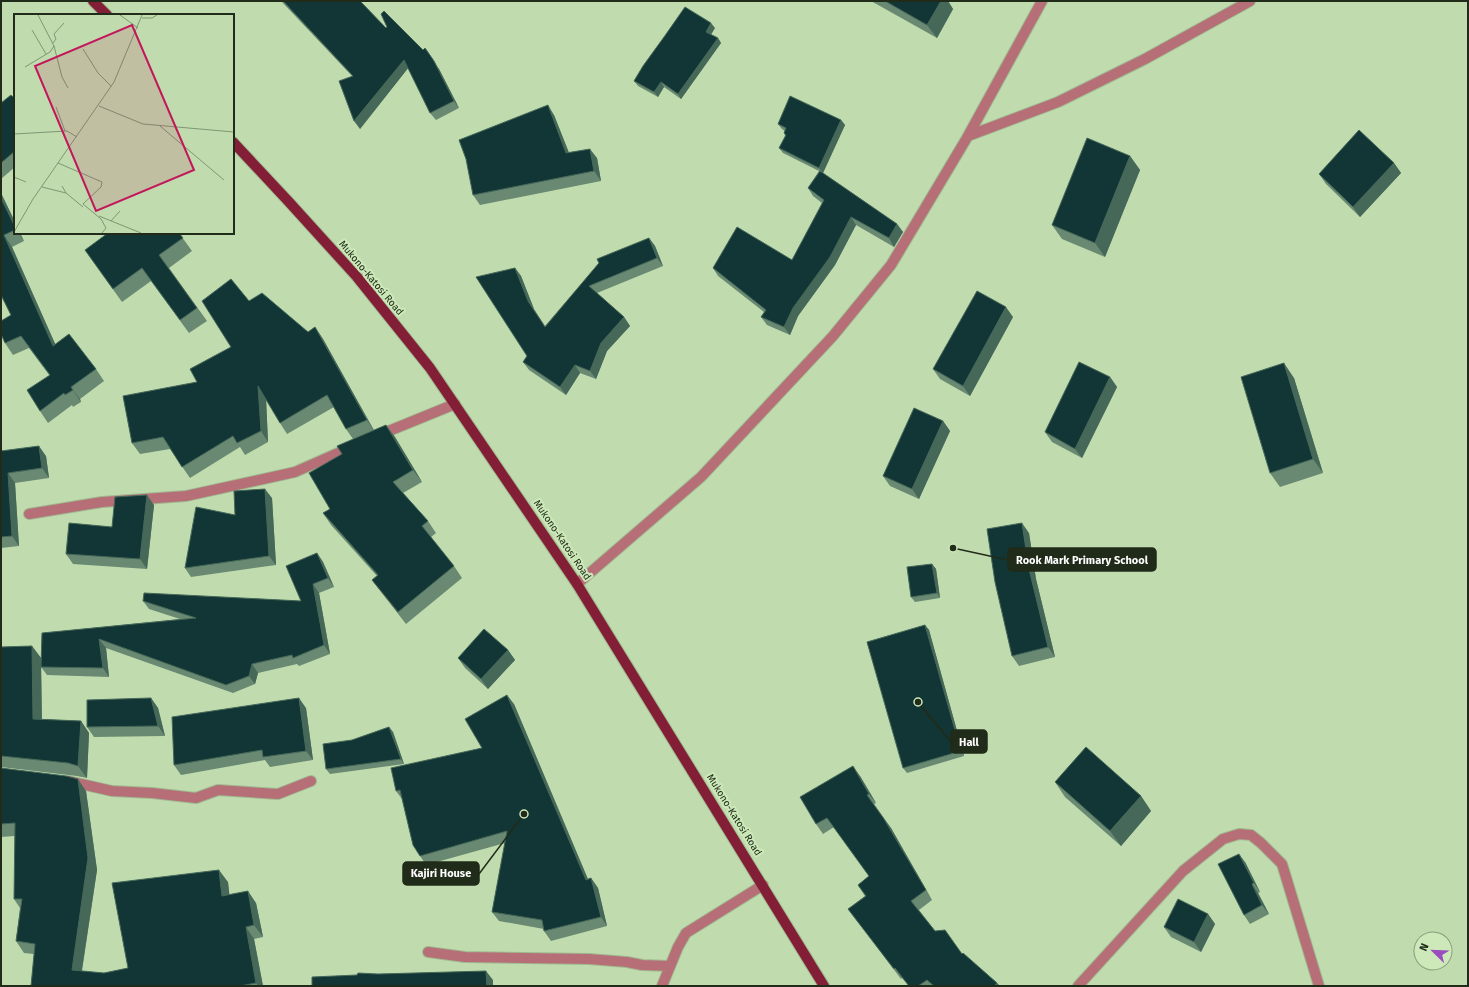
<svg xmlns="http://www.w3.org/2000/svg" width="1469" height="987" font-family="'Fira Sans',sans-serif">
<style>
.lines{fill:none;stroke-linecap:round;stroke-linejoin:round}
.minor-casing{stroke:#a0b990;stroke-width:12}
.major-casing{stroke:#a0b990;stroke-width:12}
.minor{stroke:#b66f77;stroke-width:10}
.major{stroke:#821e35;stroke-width:10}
.wall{fill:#698972}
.shaded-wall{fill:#466859}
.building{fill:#123635;stroke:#466859}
.labels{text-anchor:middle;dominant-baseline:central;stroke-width:4;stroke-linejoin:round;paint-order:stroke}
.street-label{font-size:10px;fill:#202b19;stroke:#cde9ba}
.inset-road{fill:none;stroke:#809572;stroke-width:1}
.view{fill:#c2185b;fill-opacity:0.15;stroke:#c2185b;stroke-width:2}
.inset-edge{fill:none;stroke:#202b19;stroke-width:2}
.leader{fill:none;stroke:#202b19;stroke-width:1.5}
.callout-dot{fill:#202b19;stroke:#cde9ba;stroke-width:1.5}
.callout{fill:#202b19;stroke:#202b19;stroke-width:1.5}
.callout-label{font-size:11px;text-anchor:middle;font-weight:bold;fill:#fff}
</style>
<rect width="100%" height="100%" fill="#c0dcae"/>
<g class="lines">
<g class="minor-casing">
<path id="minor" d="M968 136 1058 102 1145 59 1250 1
M379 435 455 404
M29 514 102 502 186 496 295 472 354 446
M577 584 701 477 833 336 891 265 968 136 1042 1
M68 781 112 791 152 793 196 798 218 790 278 794 311 781
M428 952 465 957 589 959 627 962 642 965 669 966
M662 986 678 947 686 933 763 885
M1078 986 1183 871 1223 839 1239 834 1251 835 1261 843 1282 864 1319 986"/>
</g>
<g class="major-casing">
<path id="major" d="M93 1 107 15
M233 142 289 202 357 277 430 368 577 584 824 986"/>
</g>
<use href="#minor" class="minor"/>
<use href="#major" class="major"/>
</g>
<path class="wall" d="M281 1H360L386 28 439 69 459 108 436 120 430 113 408 68 360 129 352 76Z
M871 1H948L953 9 937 38Z
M715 28 711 35 718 38 721 43 681 99 664 87 658 97 638 86 634 81Z
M15 99V167L1 179V103Z
M554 115 569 153 597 158 601 181 480 205 473 195Z
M841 120 845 125 823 173 897 224 903 232 894 247 856 225 835 265 798 316 790 335 767 325 761 317 764 312 718 276 713 268 792 260 822 203 813 196 808 188 819 171 783 153 779 148 785 136 784 133 785 131 782 129 778 124Z
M1130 156 1140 170 1105 257 1062 239 1052 225Z
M1394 163 1401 173 1360 217 1326 184 1319 174Z
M1 193 15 222V233H20L24 241 12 247 55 344 96 369 104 381 80 399 81 402 73 407 72 405 48 423 40 411 50 376 29 348 13 355 5 343 11 315 1 295Z
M179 233 192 251 169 268 207 321 189 333 151 281 122 302 85 250Z
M649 238 655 246 663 266 597 293 624 317 630 326 607 351 596 379 580 373 566 395 529 370 523 362 527 356 515 268 521 276 534 309 545 326 599 263Z
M249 301 308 332 315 327 323 339 374 430 386 425 395 437 422 482 403 493 428 521 436 533 431 537 454 566 462 578 406 624 381 592 372 580 377 576 331 525 323 513 330 509 342 454 353 439 346 429 334 407 287 434 280 423 266 400 268 442 245 455 240 447 190 478 170 449 140 454 132 443 197 382 231 347Z
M1013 317 970 396 940 379 933 369Z
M1110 377 1117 387 1082 458 1052 442 1045 432Z
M1294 378 1323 473 1280 487 1270 473Z
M943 421 950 431 919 499 890 486 883 476Z
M1 451 46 456 49 478 15 483 19 546 1 548Z
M272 498 276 565 191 577 185 568 235 515Z
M154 505 147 569 73 564 66 554 112 527Z
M1029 533 1036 579 1055 657 1019 666 1012 656Z
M317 553 323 562 334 587 319 593 330 654 299 666 297 664 258 673 255 684 233 693 106 648 109 677 47 675 41 667 42 719 81 721 89 733 87 778 77 776 1 767V647L32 646 41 658 42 633 180 619 149 609 143 601H301Z
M932 564 936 569 940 598 915 602 911 597Z
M925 625 929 630 964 756 907 773 903 768Z
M508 650 515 660 488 689 465 668 458 658Z
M151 698 158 708 165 736 94 737 87 727Z
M514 704 588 879 591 878 598 888 607 926 551 941 544 931V929L499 921 492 912 505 843 426 865 413 845 402 799 396 791 482 748Z
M306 708 313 760 270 767 265 760 181 775 174 765Z
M389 727 393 732 404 764 330 774 326 769 352 740Z
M1 768 86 791 97 870 82 971 104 973 128 968 228 882 229 895 256 903 263 937 254 939 263 986H31L34 954 24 953 16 941 20 908 14 899 15 836 1 837Z
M860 776 876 803 874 804 891 828 932 900 919 910 935 931 997 983 1000 986H909L902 978 901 979 848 909 865 896 858 885 869 876 834 827 823 834 816 824Z
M1055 782 1141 796 1151 811 1121 846 1065 797Z
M1245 862 1260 892 1258 893 1269 914 1250 924 1244 915Z
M1208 914 1215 924 1201 952 1171 937 1164 927Z"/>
<path class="shaded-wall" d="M941 1H948L953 9 937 38 927 25Z
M711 23 715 28 709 37 706 32Z
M718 38 721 43 681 99 678 94Z
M425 48 439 69 459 108 454 101Z
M404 60 409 67 360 129 354 121Z
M661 82 664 87 658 97 654 92Z
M548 105 554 115 573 163 566 153Z
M841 120 845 125 823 173 819 168Z
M590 149 597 158 601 181 594 171Z
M1130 156 1140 170 1105 257 1095 243Z
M1394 163 1401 173 1360 217 1353 207Z
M1 193 15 222V227L1 198Z
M851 217 856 225 835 265 798 316 790 335 784 327 793 308Z
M897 224 903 232 894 247 889 238Z
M19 233H20L24 241Z
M4 235 12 247 61 357 53 346Z
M649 238 655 246 663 266 657 258Z
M515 268 521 276 534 309 528 301Z
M1006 307 1013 317 970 396 963 386Z
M624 317 630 326 607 351 596 379 590 371 601 343Z
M315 327 323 339 374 431 367 420Z
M1284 363 1294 378 1323 473 1313 459Z
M575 365 580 373 566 395 560 387Z
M1110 377 1117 387 1082 458 1075 449Z
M258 386 266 397 268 442 261 431Z
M71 387 80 399 81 402Z
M943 421 950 431 919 499 912 489Z
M386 425 395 437 422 482 413 470Z
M39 446 46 456 49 478 42 468Z
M8 473 15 483 19 546 12 536Z
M265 489 272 498 276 565 269 556Z
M147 495 154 505 147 569 140 559Z
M1022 523 1029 533 1036 579 1055 657 1048 647 1029 569Z
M317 553 323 562 334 587 328 578Z
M932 564 936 569 940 598 937 593Z
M313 584 319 593 330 654 324 645Z
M925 625 929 630 964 756 961 751Z
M99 639 106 648 109 677 103 668Z
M32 646 41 658 42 731 33 719Z
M508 650 515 660 488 689 481 679Z
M252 664 258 673 255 684 249 676Z
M507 695 514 704 592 889 586 880Z
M151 698 158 708 165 736 158 726Z
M299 698 306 708 313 760 306 751Z
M81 721 89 733 87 778 78 766Z
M389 727 393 732 404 764 401 759Z
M853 766 860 776 876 803 869 794Z
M78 779 86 791 97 870 80 982 72 970Z
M1141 796 1151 811 1121 846 1110 831Z
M884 819 891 828 932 900 926 890Z
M1239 854 1245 862 1260 892 1254 883Z
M219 870 228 882 231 908 222 896Z
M591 878 598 888 607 926 601 917Z
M1252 884 1258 893 1269 914 1262 905Z
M248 891 256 903 263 937 254 925Z
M1208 914 1215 924 1201 952 1194 942Z
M246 927 254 939 263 986H258L256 983Z
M486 971 493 980V986H487Z
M997 983 1000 986H994Z"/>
<path class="building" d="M283 1H360L386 28 387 27 381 14 384 11 423 50 425 48 434 61 454 101 430 113 404 60 354 121 339 81 353 76Z
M885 1H941L927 25Z
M685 7 711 23 706 32 718 38 678 94 661 82 654 92 634 81 643 66 664 37Z
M11 95 15 99V151L1 163V103Z
M790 96 841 120 819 168 779 148 786 135 784 133 786 128 778 124Z
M548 105 566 153 590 149 594 171 473 195 466 159 459 140Z
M1359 130 1394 163 1353 207 1319 174Z
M1087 138 1130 156 1095 243 1052 225Z
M820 171 897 224 889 238 851 217 830 257 793 308 784 327 761 317 766 310 713 268 737 227 792 260 824 200 808 188Z
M1 198 15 227V230L4 235 53 346 69 334 96 369 71 387 73 390 65 395 64 393 40 411 27 390 50 375 21 336 5 343 1 334V321L11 315 1 295Z
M108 233H179L183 238 159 255 197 308 180 320 142 268 113 289 85 250Z
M649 238 657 258 589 286 624 317 601 343 590 371 575 365 560 387 523 362 527 356 476 277 515 268 528 301 545 327 599 263 597 259Z
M231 279 249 301 262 293 308 332 315 327 367 420 346 429 327 395 280 423 258 386 261 431 237 443 233 436 182 467 163 437 132 443 123 396 197 382 190 369 231 347 202 301Z
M977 291 1006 307 963 386 933 369Z
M1079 362 1110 377 1075 449 1045 432Z
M1284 363 1313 459 1270 473 1241 377Z
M914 408 943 421 912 489 883 476Z
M386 425 413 470 393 482 428 521 422 526 454 566 398 612 372 580 378 575 323 513 330 509 309 473 342 454 337 446Z
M39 446 42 468 8 473 12 536 1 537V451Z
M265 489 269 556 185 568 196 507 235 515 234 491Z
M147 495 140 559 66 554 69 523 112 527 115 497Z
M1022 523 1029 569 1048 647 1012 656 995 582 987 529Z
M317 553 328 578 313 584 324 645 293 658 292 655 252 664 249 676 226 685 99 639 103 668 41 667 42 633 196 618 143 601 144 593 301 601 286 566Z
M932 564 937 593 911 597 907 567Z
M925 625 961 751 903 768 867 642Z
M484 629 508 650 481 679 458 658Z
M32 646 33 719 81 721 78 766 68 763 1 756V647Z
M507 695 586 880 591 878 601 917 544 931 542 920 492 912 507 831 420 856 413 845 400 790 396 791 391 768 482 748 465 719Z
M151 698 158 726 87 727V700Z
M299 698 306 751 263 757 262 750 174 765 172 717Z
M389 727 401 759 326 769 323 744 352 740Z
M1086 747 1141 796 1110 831 1055 782Z
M853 766 869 794 867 795 884 819 926 890 911 901 935 931 945 930 962 954 963 953 997 983 994 986H934L927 980 918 986H909L895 968 894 969 848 909 866 896 858 885 869 876 827 818 816 824 800 797Z
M1 768 66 776 78 779 88 858 72 970 104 973 128 968 112 883 219 870 222 896 248 891 254 925 246 927 256 983 240 986H31L35 944 16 941 22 899H14L15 823 1 824Z
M1239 854 1254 883 1252 884 1262 905 1244 915 1218 864Z
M1178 899 1208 914 1194 942 1164 927Z
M486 971 487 986H312V977L357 975 358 973 378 974Z"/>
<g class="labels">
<g class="street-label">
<text transform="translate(371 278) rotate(50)">Mukono-Katosi Road</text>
<text transform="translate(562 540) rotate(56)">Mukono-Katosi Road</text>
<text transform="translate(734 815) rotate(58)">Mukono-Katosi Road</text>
</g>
</g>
<g transform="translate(14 14)">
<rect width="220" height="220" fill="#c0dcae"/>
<path class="inset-road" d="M106 1 124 14M128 4H138L143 1M18 16 32 40M39 29 42 25 40 20 50 9M40 32 48 63 54 74M69 35 84 59 97 72M11 53 36 38 40 32 24 1M85 92 129 110 220 118M42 93 51 117M146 112 210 166M0 120 53 117 63 123M44 149 88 168 87 173 69 190 87 205 92 214 88 219M0 163 12 168M48 172 52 179 69 193M28 173 52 179M85 202 127 219M97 207 106 197M0 218 19 185 100 68 128 1"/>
<path class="view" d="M118 11 180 156 82 197 21 52Z"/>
<rect width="220" height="220" class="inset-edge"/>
</g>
<path class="leader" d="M953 548L1008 560M918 702L951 742M524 814L479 874"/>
<g class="callout-dot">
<circle cx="953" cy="548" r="4"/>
<circle cx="918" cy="702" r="4"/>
<circle cx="524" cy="814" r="4"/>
</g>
<g class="callout">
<rect x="1008" y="548" width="148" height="23" rx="4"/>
<rect x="951" y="730" width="36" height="23" rx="4"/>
<rect x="403" y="862" width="76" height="23" rx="4"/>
</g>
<g class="callout-label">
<text x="1082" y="564">Rook Mark Primary School</text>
<text x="969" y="746">Hall</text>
<text x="441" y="877">Kajiri House</text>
</g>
<rect width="1469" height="987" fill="none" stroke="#202b19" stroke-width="4"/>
<g transform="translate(1433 951) rotate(293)"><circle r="19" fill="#cde9ba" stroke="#889d7a"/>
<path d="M0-3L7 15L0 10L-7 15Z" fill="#994dbf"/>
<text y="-6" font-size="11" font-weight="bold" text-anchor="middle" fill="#202b19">N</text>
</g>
</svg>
